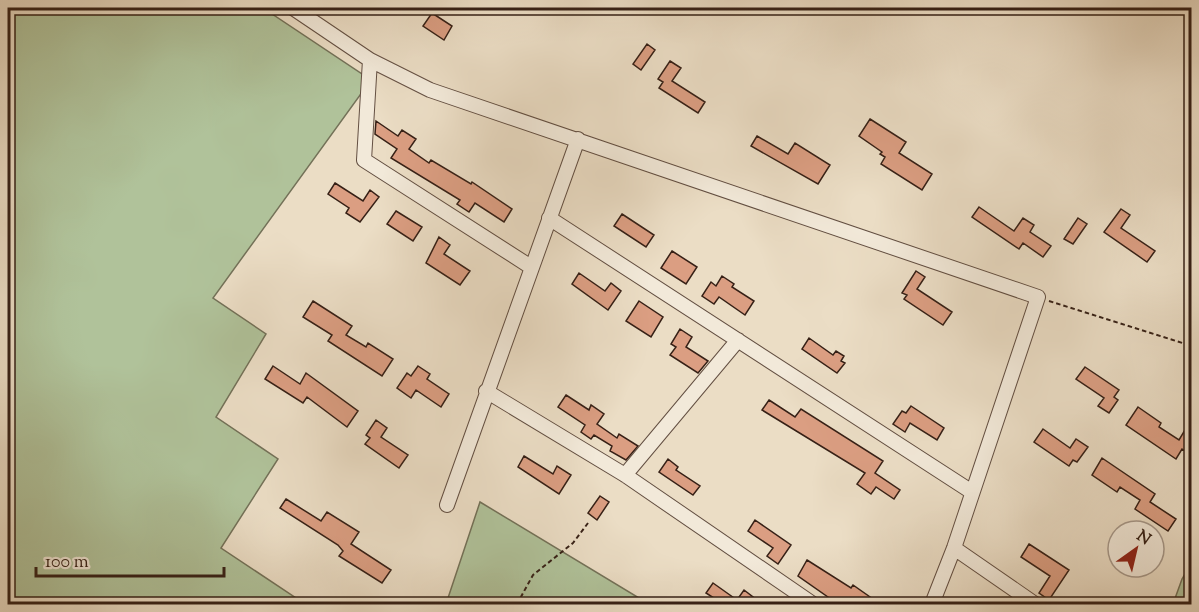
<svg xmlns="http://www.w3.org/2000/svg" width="1199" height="612" font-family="'Sorts Mill Goudy',serif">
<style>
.green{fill:#b0c29a;stroke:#737158;stroke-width:1.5}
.building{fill:#db9e82;stroke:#362016;stroke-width:1.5}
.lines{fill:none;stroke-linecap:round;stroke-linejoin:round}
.street-casing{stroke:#634f42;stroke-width:16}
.path{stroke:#362016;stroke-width:2;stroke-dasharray:4.5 3;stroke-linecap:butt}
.street{stroke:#f2e9d9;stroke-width:14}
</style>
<rect width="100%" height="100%" fill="#ebddc5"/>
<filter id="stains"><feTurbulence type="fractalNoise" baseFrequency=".00333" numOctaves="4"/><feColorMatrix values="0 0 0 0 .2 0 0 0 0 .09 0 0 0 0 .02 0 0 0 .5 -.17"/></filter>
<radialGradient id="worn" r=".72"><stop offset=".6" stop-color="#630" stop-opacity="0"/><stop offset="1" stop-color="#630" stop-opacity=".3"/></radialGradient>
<path class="green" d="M8 8H263L371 80 213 298 266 334 216 417 278 459 221 548 305 604H8Z
M480 502 649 604H446Z
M1191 564V604H1173L1182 579Z"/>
<path class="building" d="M432 13 452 26 444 40 423 26Z
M647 44 655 50 641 70 633 64Z
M670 61 681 68 672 81 705 102 698 113 659 88 663 82 658 79Z
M870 119 906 142 899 153 932 174 922 190 881 164 885 157 880 154 882 152 859 136Z
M376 121 398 136 402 130 416 139 409 149 429 163 431 160 471 184 472 182 512 209 504 222 475 203 469 212 457 204 460 200 391 158 397 149 375 134Z
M757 136 788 154 795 143 830 165 818 184 751 146Z
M335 183 363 201 370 190 379 197 360 222 346 213 349 208 328 194Z
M979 207 1014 231 1023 218 1034 225 1030 232 1051 246 1043 257 1023 243 1019 249 972 217Z
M1121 209 1130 215 1121 228 1155 251 1147 262 1104 232Z
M396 211 422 227 413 241 387 224Z
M622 214 654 235 646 247 614 226Z
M1078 218 1087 224 1073 244 1064 239Z
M439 237 450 245 444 254 470 271 460 285 426 263Z
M672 251 697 267 686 284 661 268Z
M916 271 925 277 917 289 952 312 943 325 904 299 907 295 902 293Z
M579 273 605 291 611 283 621 291 608 310 572 284Z
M722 276 734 284 732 287 754 301 745 315 719 297 714 304 702 296 711 282 716 286Z
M313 301 352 326 346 335 366 347 368 343 393 359 382 376 328 341 332 335 303 317Z
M639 301 663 317 651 337 626 321Z
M680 329 692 337 686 347 708 361 698 373 670 355 676 347 671 344Z
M809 338 833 355 836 351 844 356 841 361 845 363 837 373 802 349Z
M273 366 300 384 306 373 358 411 347 427 307 397 303 403 265 379Z
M418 366 430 374 427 379 449 394 441 407 416 390 411 398 397 388 407 373 411 376Z
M1085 367 1119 390 1114 397 1118 400 1109 413 1098 406 1104 398 1076 379Z
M566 395 589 410 591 405 604 414 597 424 617 438 619 434 638 446 626 460 610 451 612 446 594 435 591 439 581 432 585 425 558 407Z
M769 400 795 417 801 409 883 461 875 473 900 490 894 499 876 487 871 494 857 484 865 473 762 410Z
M911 406 944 428 937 440 910 423 905 432 893 424 902 411 906 413Z
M1138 407 1161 423 1159 427 1179 440 1191 420V455L1182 449 1176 459 1126 425Z
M376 420 387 428 381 437 408 455 399 468 365 444 370 438 366 435Z
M1043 429 1070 448 1076 439 1088 447 1077 462 1073 460 1069 466 1034 442Z
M524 456 553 474 557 466 571 475 559 494 518 467Z
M1102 458 1155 494 1150 502 1176 519 1168 531 1135 509 1140 500 1120 487 1117 492 1092 475Z
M668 459 678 467 676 470 700 486 693 495 659 472Z
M600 496 609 502 597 520 588 513Z
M286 499 321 521 327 512 359 532 351 544 391 570 382 583 339 556 343 551 338 545 280 508Z
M755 520 791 545 778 564 767 556 773 548 748 531Z
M1029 544 1069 570 1049 600 1039 593 1050 576 1021 557Z
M807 560 851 588 853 585 880 604H838L798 576Z
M713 583 737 600 744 590 753 597 748 604H723L706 593Z"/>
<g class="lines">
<g class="street-casing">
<path id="street" d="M293 8 370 60 430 90 1038 297 954 548 932 604
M370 60 364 160 531 267
M549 218 972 492
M486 391 625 475 813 604
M625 475 738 340
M447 505 578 139
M954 548 1035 604"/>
</g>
<path class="path" d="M1049 301 1192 346
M517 604 533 575 573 543 588 523"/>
<use href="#street" class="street"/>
</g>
<rect width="1199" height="612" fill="none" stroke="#ebddc5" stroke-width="30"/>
<rect x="9" y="9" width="1181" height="594" fill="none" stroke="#362016" stroke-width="3"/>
<rect x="15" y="15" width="1169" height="582" fill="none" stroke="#362016" stroke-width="1.5"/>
<g transform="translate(1136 549) rotate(34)"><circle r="28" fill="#f2e9d9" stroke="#a7998b" stroke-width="1.5"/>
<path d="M0-4.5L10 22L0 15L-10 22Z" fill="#8f2418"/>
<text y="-9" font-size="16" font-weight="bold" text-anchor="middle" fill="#362016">N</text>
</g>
<path d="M36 567v9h188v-9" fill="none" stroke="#362016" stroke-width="3"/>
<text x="45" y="567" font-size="18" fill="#362016" stroke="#f2e9d9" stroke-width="4.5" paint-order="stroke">100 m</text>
<rect width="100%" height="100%" filter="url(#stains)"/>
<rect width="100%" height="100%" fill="url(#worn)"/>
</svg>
